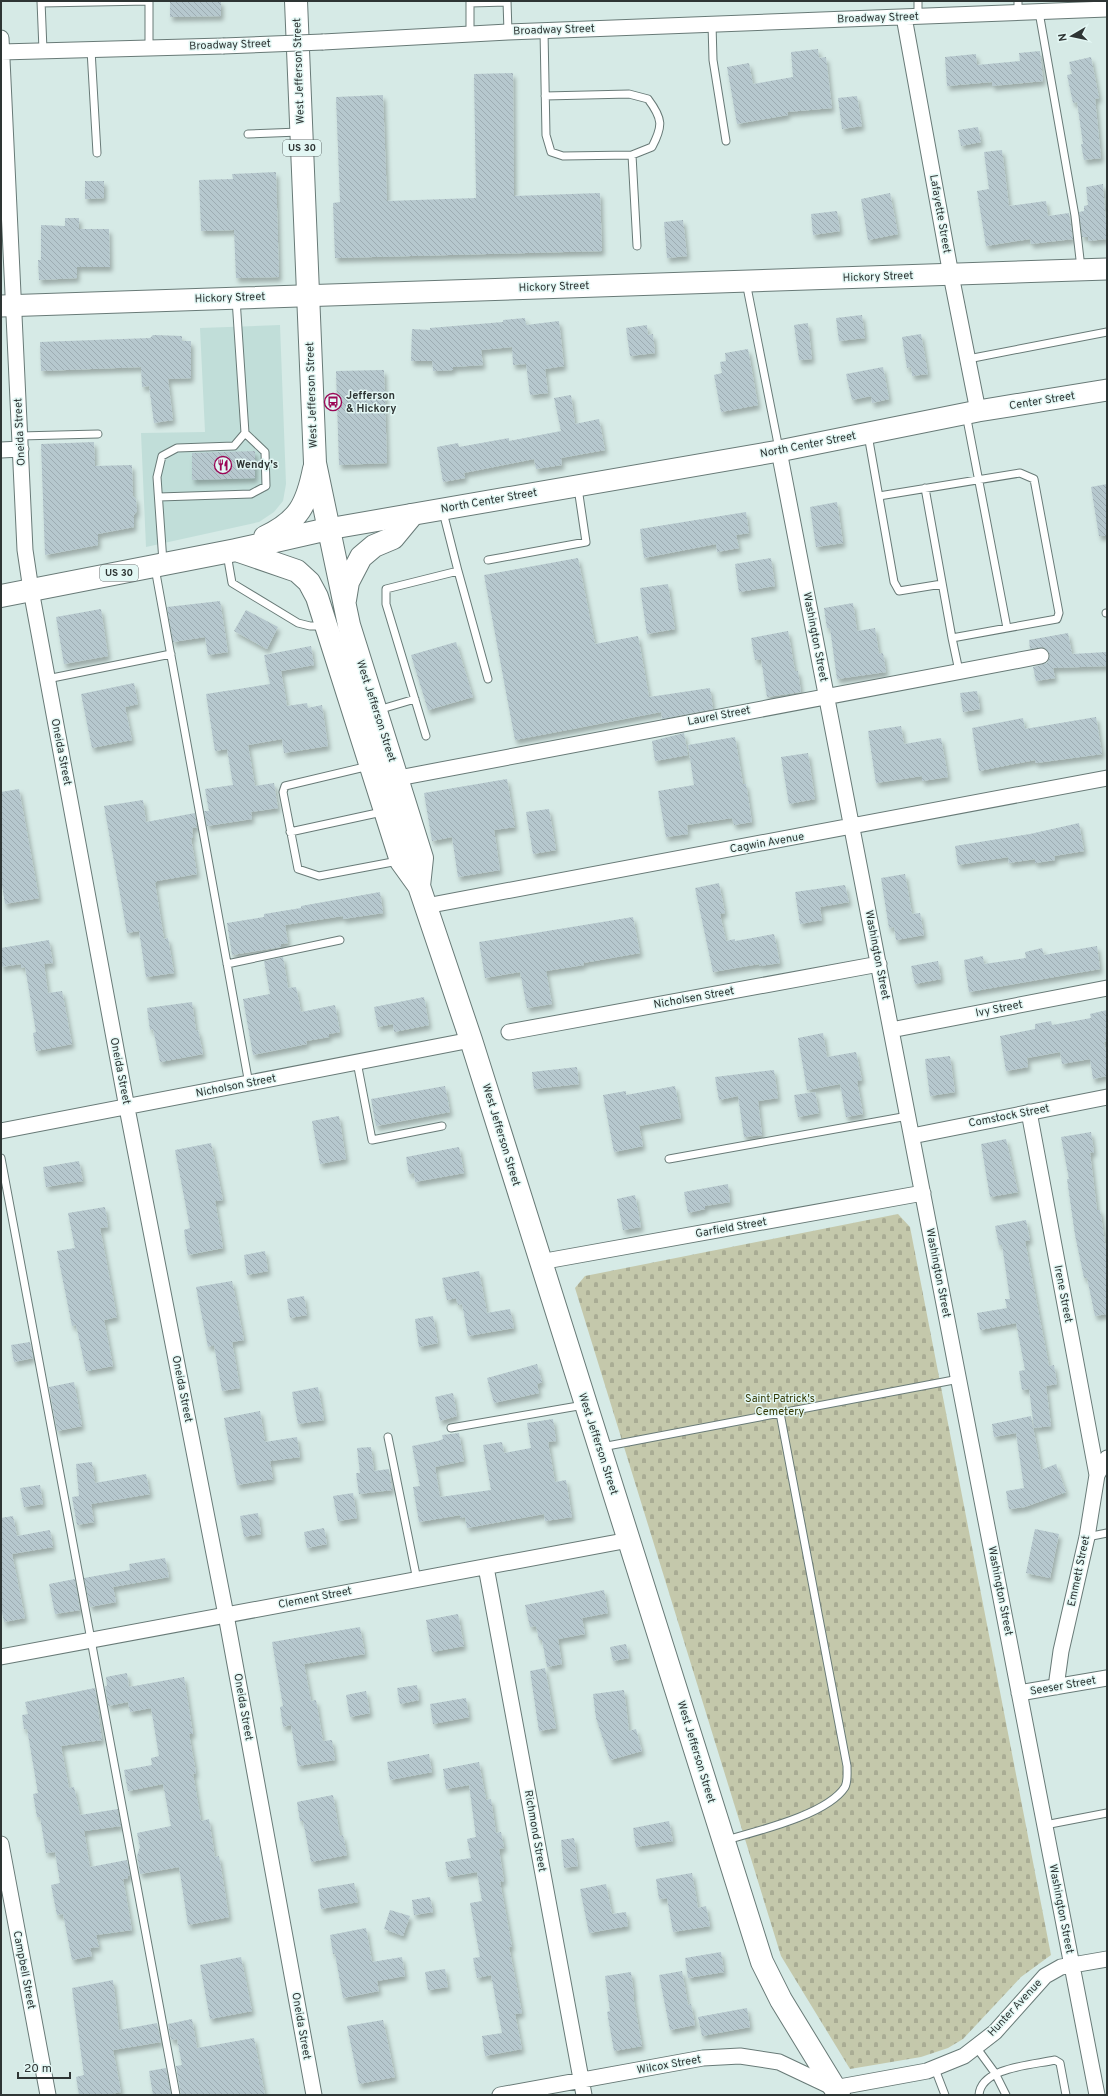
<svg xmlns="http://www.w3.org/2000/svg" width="1108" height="2096" font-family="Overpass,sans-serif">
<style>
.built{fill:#c1ded9}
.cemetery{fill:url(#cemetery-stones)}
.building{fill:url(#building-back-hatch);filter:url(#shadow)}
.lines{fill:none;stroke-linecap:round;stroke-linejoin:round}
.lane-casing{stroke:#687a77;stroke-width:9}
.street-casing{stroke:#687a77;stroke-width:17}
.secondary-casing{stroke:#687a77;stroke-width:23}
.primary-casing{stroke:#687a77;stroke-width:24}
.lane{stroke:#fff;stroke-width:7}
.street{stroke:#fff;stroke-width:15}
.secondary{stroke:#fff;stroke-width:21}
.primary{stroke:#fff;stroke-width:22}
.street-bridge-casing{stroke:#687a77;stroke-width:17;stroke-linecap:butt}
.street-bridge{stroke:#fff;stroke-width:15}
.labels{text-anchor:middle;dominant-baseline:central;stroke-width:3;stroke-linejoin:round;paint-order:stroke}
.shield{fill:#e3f7f4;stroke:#646f6e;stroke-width:1}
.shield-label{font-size:10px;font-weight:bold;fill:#2e3534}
.street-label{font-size:11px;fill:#2e3534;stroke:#e3f7f4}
.poi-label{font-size:11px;font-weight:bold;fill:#2e3534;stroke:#e3f7f4;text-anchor:start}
.park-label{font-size:11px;fill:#333803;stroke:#e3f7f4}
</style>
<defs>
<pattern id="cemetery-stones" width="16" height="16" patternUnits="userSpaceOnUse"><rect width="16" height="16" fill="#c4c8ab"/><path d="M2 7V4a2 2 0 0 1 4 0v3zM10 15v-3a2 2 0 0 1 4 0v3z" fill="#a9ac94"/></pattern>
<pattern id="building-back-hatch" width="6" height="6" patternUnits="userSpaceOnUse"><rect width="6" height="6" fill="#b6c8ce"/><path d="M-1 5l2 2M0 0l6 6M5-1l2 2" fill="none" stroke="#9dacb2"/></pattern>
<filter id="shadow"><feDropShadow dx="2.5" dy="4.5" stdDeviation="2" flood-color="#0004"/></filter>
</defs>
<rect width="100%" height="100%" fill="#d6eae6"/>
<path class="built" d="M280 325 286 484 283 501 274 512 259 522 146 547 141 433 205 432 200 328Z"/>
<path class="cemetery" d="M898 1214 910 1227 1051 1955 1021 1977 963 2039 948 2048 921 2057 850 2069 781 1956 575 1288 585 1276Z"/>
<path class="building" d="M170 1H221V16L170 17Z
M818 49 819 58 826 57 832 108 787 112 788 115 737 124 727 67 749 63 753 84 793 77 791 52Z
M1040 51 1043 81 992 86V82L947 86 945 57 976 54 977 65 1020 61 1019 53Z
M1091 57 1099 98 1095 99 1101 158 1084 160 1081 144H1083L1077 102 1073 103 1067 75 1072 74 1069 62Z
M513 73 514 196 600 193 602 251 335 258 333 203 340 202 336 97 383 95 387 201 476 198 474 74Z
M857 96 862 126 842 129 838 98Z
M978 127 981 142 961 146 958 130Z
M1002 150 1009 206 1046 201 1048 216 1069 213 1073 239 1031 244 1030 239 986 246 977 191 989 189 984 152Z
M276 172 279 277 236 278 234 230 201 231 199 180 233 179 232 174Z
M85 181H104V198L85 199Z
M1103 184 1107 239 1088 241V237H1082L1079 212 1084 211V206L1088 205 1086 187Z
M890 193 898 234 868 240 861 199Z
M837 211 840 231 813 235 811 214Z
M65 218H79V229H109L110 267H77V278L39 280 38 260H41V225L65 226Z
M683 220 687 256 667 258 664 222Z
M862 315 865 338 839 341 836 318Z
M525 318 526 325 559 321 564 366 545 369 548 393 530 395 526 364 513 365 512 347 481 350 483 365 453 367V370L433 371 432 361H411L412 329 430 330V328L503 322V320Z
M808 323 812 359 799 360 794 325Z
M647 325 648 335 653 334 655 353 630 356 626 328Z
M921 334 928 374 912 376 911 367 907 368 902 337Z
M153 335 182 336V341H191V378L168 379 173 420 154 423 149 386 142 387 141 367 41 371 40 342 150 338Z
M748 349 758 405 721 412 714 375 722 373 720 362 726 361 725 353Z
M883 367 889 399 872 403 871 396 852 400 846 374Z
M384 370 387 463 339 465 336 371Z
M571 395 575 424 599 419 605 450 561 458 562 465 536 469 534 459 464 473 465 478 443 482 437 447 458 443 459 447 509 438V441L561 431 554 398Z
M94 442 95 466 132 465 133 496 136 499 137 511 134 515V527L98 534V545L45 555 41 444Z
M255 451V478L192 480V453Z
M1107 484V536H1099L1091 487Z
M837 502 843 543 816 547 810 507Z
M746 512 749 533 736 535 739 548 717 552 716 544 644 558 640 529Z
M578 558 595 644 638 636 649 697 710 688 713 709 662 719 661 712 515 740 484 575Z
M771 558 775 586 739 592 735 564Z
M668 584 675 629 647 634 640 588Z
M220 601 228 652 208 655 205 637 173 642 167 607Z
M853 603 857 631 875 628 879 654 883 653 886 672 837 679 830 628H827L824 608Z
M101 609 108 656 64 664 56 617Z
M246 610 278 627 267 649 234 631Z
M788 631 795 671H798L801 692 767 697 761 659 755 660 751 638Z
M1068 633 1072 654 1107 652V666L1053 668 1055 678 1036 681 1033 667 1047 663 1050 655 1044 647 1030 649 1029 640Z
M456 642 473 697 428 710 411 655Z
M311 646 314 665 281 671 287 706 307 703 308 708 322 705 328 746 284 753 282 739 248 745 255 786 274 783 278 808 251 812 252 819 207 826 204 811H209L205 789 233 785 227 749 215 751 206 694 270 684 264 655Z
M134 683 138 704 125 707 132 740 92 748 81 694Z
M977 691 980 709 963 712 960 693Z
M1096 717 1102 754 1036 763 1035 760 979 771 972 728 1023 718 1025 729Z
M901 726 904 744 941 738 948 777 922 781V776L876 783 868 731Z
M684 733 688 755 655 761 652 741Z
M735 737 743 784H746L752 822 734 825 732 818 687 825 688 834 666 837 658 791 694 785 688 745Z
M808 753 815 799 789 804 781 757Z
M507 779 515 827 494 830 500 870 458 877 452 837 432 841 424 793Z
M19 789 39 898 5 904 1 879V792Z
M143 800 146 822 195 813 197 827 192 828 193 837 191 838 197 874 157 881 155 883 164 939 168 938 174 973 146 977 139 931 127 933 104 806Z
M549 809 556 850 533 854 526 812Z
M1079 823 1084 851 1054 856 1055 860 1035 863V859L1009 863 1008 857 958 865 955 846 1030 834Z
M905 874 912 914 920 913 924 935 896 940 894 927 889 928 881 878Z
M719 883 725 913 720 914 726 941 735 939V941L774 934 780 963 760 966 759 964 713 972 695 888Z
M845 885 849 902 820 907 822 920 800 924 795 892Z
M380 892 383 913 343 919V916L285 925 288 943 281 944V947L232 955 227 923 264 917V914L301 908V906Z
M633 917 640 953 583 963 584 965 546 971 552 1004 527 1008 520 972 485 978 479 942Z
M49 940 53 963 44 964 48 993 62 991 72 1044 36 1051 33 1033 36 1032 25 967 21 968V964L1 967V948Z
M1097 946 1100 969 969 992 964 960 983 956 984 964 1026 958 1025 952 1042 948 1044 955Z
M283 957 288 988 296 987 301 1012 335 1005 340 1032 329 1034V1037L306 1041 307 1044 253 1055 243 999 270 994 264 961Z
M938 961 941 979 915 984 911 966Z
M424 997 429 1025 394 1032 393 1024 378 1027 374 1007Z
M192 1002 196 1031 198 1030 203 1054 160 1062 153 1029 150 1030 147 1008Z
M1107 1010V1041L1104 1042 1107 1057V1076L1093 1079 1090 1059 1062 1064 1060 1052 1027 1058 1028 1067 1006 1071 1000 1036 1035 1029V1024L1051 1021 1052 1025 1075 1021 1091 1018 1090 1014Z
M823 1033 827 1057 856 1052 862 1080 857 1081 863 1114 846 1117 840 1084 807 1090 798 1038Z
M950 1056 955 1092 930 1096 925 1059Z
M577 1067 579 1084 534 1089 532 1072Z
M774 1070 778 1098 758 1101 762 1135 744 1137 738 1096 719 1100 715 1077Z
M445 1086 450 1112 376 1126 371 1099Z
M675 1086 681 1118 639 1126 643 1146 614 1152 603 1095 626 1091V1095Z
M815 1092 819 1113 798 1117 794 1095Z
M339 1116 346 1159 320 1164 312 1121Z
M1091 1132 1094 1152 1090 1153 1097 1210H1100L1107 1256V1314L1095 1316 1087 1278H1084L1075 1235 1067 1179H1069L1061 1137Z
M1006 1139 1018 1192 990 1197 981 1144Z
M211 1143 223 1200 215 1201 223 1248 188 1255 184 1230 190 1228 175 1150Z
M459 1147 464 1173 415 1182 414 1173 409 1174 406 1157Z
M79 1161 83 1181 46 1187 43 1167Z
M728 1184 730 1202 705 1206V1209L688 1213 684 1192Z
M635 1195 641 1227 623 1230 617 1199Z
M105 1207 108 1227 100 1228 117 1317 104 1320 113 1366 86 1371 76 1325 72 1326 57 1251 75 1248 68 1213Z
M1026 1220 1030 1240 1025 1241 1035 1294 1049 1366 1054 1365 1057 1384 1046 1386 1051 1426 1034 1428 1029 1389 1022 1390 1019 1371 1025 1370 1016 1323 980 1330 977 1313 1007 1308 1005 1299H1010L1002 1245H999L995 1226Z
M265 1251 268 1271 247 1275 244 1255Z
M479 1271 487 1313 510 1309 514 1328 468 1336 462 1304 458 1305 456 1298 447 1300 442 1278Z
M232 1281 244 1340 232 1342 240 1388 222 1391 214 1345 208 1347 196 1287Z
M304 1296 307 1315 290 1318 287 1299Z
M433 1316 438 1343 419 1347 415 1319Z
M30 1342 33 1358 14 1362 11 1345Z
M537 1364 542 1382 537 1384 539 1393 494 1403 487 1378Z
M74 1382 82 1426 57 1431 49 1387Z
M318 1387 324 1420 298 1424 292 1392Z
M453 1393 457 1416 440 1421 435 1397Z
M260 1411 265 1442 297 1437 300 1457 270 1461 273 1479 237 1485 224 1418Z
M1031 1416 1041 1470 1056 1464 1066 1492 1025 1507 1009 1509 1006 1491 1024 1488 1016 1433 994 1437 992 1424Z
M553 1419 556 1441 548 1442 555 1482 566 1480 572 1517 545 1521 544 1514 467 1528 465 1517 460 1518V1515L419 1522 413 1487 420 1486 412 1446 438 1441 443 1439 442 1435 459 1433 464 1461 435 1467 440 1497 491 1490 483 1445 502 1442 504 1453 531 1448 527 1423Z
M371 1447 374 1471 389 1469 392 1490 359 1494 356 1473H360L357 1448Z
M92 1462 95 1483 146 1474 150 1494 91 1504 94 1522 77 1525 72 1497 79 1496 76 1464Z
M40 1485 43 1504 24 1507 20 1488Z
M353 1493 357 1518 338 1521 333 1496Z
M258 1513 261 1534 244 1537 240 1516Z
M13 1516 17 1536 50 1530 53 1547 12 1554 25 1618 4 1622 1 1608V1518Z
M324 1528 327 1544 307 1548 304 1532Z
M1035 1529 1059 1534 1050 1578 1026 1573Z
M165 1558 169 1577 113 1587 116 1602 90 1607 84 1578 130 1570 129 1564Z
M75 1579 80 1610 55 1614 49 1584Z
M604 1590 608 1613 582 1618 585 1634 558 1639 562 1664 547 1667 542 1640H539L536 1626 530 1627 525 1605Z
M458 1614 464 1646 432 1652 426 1620Z
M360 1627 365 1654 304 1664 311 1701 316 1700 323 1741 332 1740 335 1760 298 1766 291 1725 283 1727 280 1707 283 1706 272 1642Z
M626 1644 629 1658 613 1661 610 1647Z
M545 1668 556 1728 539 1731 530 1671Z
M127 1673 129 1687 184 1677 193 1734H189L196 1773 193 1774 201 1821 209 1819 215 1857 219 1856 229 1917 188 1925 179 1867 140 1874 137 1856 140 1847 137 1833 171 1826 163 1784 128 1791 124 1770 152 1765 151 1758 159 1756 151 1708 130 1712 128 1702 108 1706 105 1686H107L106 1677Z
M417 1685 419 1700 400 1704 397 1688Z
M95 1688 102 1740 61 1746 69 1788 74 1787 80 1815 118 1809 121 1826 84 1831 90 1867 127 1860 130 1875 128 1876V1878L123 1879 132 1930 96 1935 99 1947 90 1948 92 1956 72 1960 63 1914 57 1915 51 1885 60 1883 55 1852 46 1853 40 1817H37L33 1794 38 1793 27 1729H24L22 1715 28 1714 25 1702Z
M624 1690 629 1731 636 1729 642 1751 610 1760 596 1718 593 1694Z
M366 1691 370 1713 350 1717 346 1695Z
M466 1698 469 1717 433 1724 430 1704Z
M429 1754 432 1772 390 1780 387 1762Z
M479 1762 486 1800 491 1799 496 1833 501 1832 504 1848 499 1849 504 1881 500 1882 512 1947H509L522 2013 515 2014 522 2049 485 2056 482 2036 502 2033 491 1975 477 1978 473 1958 480 1957 470 1903 482 1901 477 1872 448 1877 445 1862 471 1858 467 1839 476 1837 469 1785 446 1789 443 1769Z
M333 1795 340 1836 343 1835 347 1855 311 1862 303 1821H300L297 1802Z
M669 1821 673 1841 636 1847 633 1828Z
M574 1838 578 1866 564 1868 561 1840Z
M692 1873 698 1908 706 1906 710 1926 673 1932 667 1898 659 1899 656 1879Z
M354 1883 358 1902 321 1909 318 1889Z
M606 1884 612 1914 626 1912 628 1926 589 1933 580 1889Z
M430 1897 433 1912 414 1915 412 1900Z
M390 1910 410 1916 403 1936 384 1929Z
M366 1928 372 1962 402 1957 405 1976 377 1981 379 1991 343 1998 335 1954H333L330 1935Z
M721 1952 724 1972 688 1978 685 1958Z
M241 1957 252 2011 210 2019 200 1965Z
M445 1969 448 1987 428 1990 425 1972Z
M682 1971 688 2005 691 2004 695 2025 670 2030 659 1975Z
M631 1972 634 1995 633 1996 642 2046 614 2051 607 2012 610 2011 605 1976Z
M113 1980 119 2030 157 2023 161 2042 113 2050 121 2092 106 2095H79L76 2077 84 2075 72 1988Z
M747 2008 750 2027 702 2036 698 2017Z
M192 2019 197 2048 254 2038 265 2095H181L176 2066 182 2065 177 2039 171 2040 168 2024Z
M383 2020 395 2077 359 2084 347 2026Z
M166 2068 171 2095H153L149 2071Z"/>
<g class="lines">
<g class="lane-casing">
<path id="lane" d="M41 1 43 50
M470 1V34
M507 1 508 32
M918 1V16
M1018 1V13
M41 3 149 1
M470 3 507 2
M1039 12 1075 216 1081 268
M712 24 713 60 726 141
M544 31 546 135 551 152 563 156 632 155 637 246
M149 47V1
M91 50 97 153
M545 96 629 94 648 99C663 119 663 126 652 147L632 155
M248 134 299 132
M746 282 779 449
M968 359 1107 332
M966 414 1007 628
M868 435 894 582 899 591 942 584
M20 436 98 434
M879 496 1020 473 1034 479 1059 613 1057 619 952 638 925 488
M159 497 251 494 266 486 265 452 245 433
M227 554 232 583 298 623 310 626H324
M488 560 586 542 578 488
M163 562 157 477 162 456 177 448 234 446 245 433 236 299
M155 568 249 1084
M458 571 488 679
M1106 613H1107
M952 638 959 671
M47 679 171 654
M378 710 415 699
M426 736 386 604V589L458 571 443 512
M369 766 285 786 283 792 298 869 319 876 398 861
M290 832 382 812
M227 964 340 940
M357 1062 372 1140 442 1126
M1 1158 176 2095
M669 1159 908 1116
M451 1428 584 1405
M388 1437 417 1580
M602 1447 959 1379
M1087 1537 1107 1533
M1045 1825 1107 1813
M726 1840C757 1831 827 1815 845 1787 848 1781 847 1773 847 1766L780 1413
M976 2047 995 2073 1006 2095
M935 2069 945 2095
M979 2095C981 2067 1033 2065 1055 2060L1060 2063 1066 2095"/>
</g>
<g class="street-casing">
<path id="street" d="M904 17 951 275 978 411
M1 38 25 550 31 590 127 1108 226 1615 314 2095
M323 42 508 32 1107 9
M1 52 223 46
M1 450 21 449
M779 451 1097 2095
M388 780 1041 656
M426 906 1107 778
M891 1030 1107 988
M509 1032 879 964
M1029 1112 1097 1475
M1 1131 471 1040
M912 1136 1107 1097
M540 1262 923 1193
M486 1567 584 2095
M1 1657 629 1540
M1056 1687 1061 1651 1087 1537 1097 1475 1107 1458
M1019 1693 1107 1678
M1 1844 48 2095
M834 2088 927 2071 964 2056 995 2032 1045 1976 1061 1967 1107 1959
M500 2095 703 2058 740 2056 779 2062 834 2088"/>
</g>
<g class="secondary-casing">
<path id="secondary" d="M1 306 1107 269
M328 529 779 451 978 411 1107 390"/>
</g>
<g class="primary-casing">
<path id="primary" d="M296 1 315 463 349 625 422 858 419 886 471 1040 762 1962 781 2000 839 2095
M265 537C299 521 307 504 314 469
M236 550 297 571 309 582 317 597 401 861 419 886
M1 596 236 550 328 529
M345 600 348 582 361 557 374 546 393 538 412 515"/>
</g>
<use href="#lane" class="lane"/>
<use href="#street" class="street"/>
<use href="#secondary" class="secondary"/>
<use href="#primary" class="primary"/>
<g class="street-bridge-casing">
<path id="street-bridge" d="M223 46 323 42"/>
</g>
<use href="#street-bridge" class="street-bridge"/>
</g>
<defs>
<g id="bus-ring" transform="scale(0.9)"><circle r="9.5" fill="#e3f7f4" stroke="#9b0756" stroke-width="1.5"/><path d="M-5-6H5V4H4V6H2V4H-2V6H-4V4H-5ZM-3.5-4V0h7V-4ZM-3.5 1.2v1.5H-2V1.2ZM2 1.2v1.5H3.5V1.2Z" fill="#9b0756"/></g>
<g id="restaurant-ring" transform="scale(0.9)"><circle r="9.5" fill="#e3f7f4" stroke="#9b0756" stroke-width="1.5"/><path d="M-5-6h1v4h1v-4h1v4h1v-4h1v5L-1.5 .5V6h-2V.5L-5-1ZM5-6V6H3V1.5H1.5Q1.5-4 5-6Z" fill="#9b0756"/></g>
</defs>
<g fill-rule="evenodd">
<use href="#bus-ring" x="333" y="402"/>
<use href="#restaurant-ring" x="223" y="465"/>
</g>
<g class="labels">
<g class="shield">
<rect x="283" y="140" width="38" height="16" rx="3"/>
<rect x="100" y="565" width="38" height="16" rx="3"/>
</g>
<g class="shield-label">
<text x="302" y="148">US 30</text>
<text x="119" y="573">US 30</text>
</g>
<g class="street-label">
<text transform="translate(878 18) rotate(-2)">Broadway Street</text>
<text transform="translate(554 30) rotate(-2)">Broadway Street</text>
<text transform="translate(230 45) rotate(-2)">Broadway Street</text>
<text transform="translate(299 71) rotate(-92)">West Jefferson Street</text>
<text transform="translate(940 214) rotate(80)">Lafayette Street</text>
<text transform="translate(878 277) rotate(-2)">Hickory Street</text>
<text transform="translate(554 287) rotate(-2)">Hickory Street</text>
<text transform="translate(230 298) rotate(-2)">Hickory Street</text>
<text transform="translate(312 395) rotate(-92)">West Jefferson Street</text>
<text transform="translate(1042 401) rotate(-9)">Center Street</text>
<text transform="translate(20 432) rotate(-93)">Oneida Street</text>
<text transform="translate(808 445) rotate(-11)">North Center Street</text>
<text transform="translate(489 501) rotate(-10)">North Center Street</text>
<text transform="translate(815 637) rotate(79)">Washington Street</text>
<text transform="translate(376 711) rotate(72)">West Jefferson Street</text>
<text transform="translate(719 716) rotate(-11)">Laurel Street</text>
<text transform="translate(61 752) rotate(79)">Oneida Street</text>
<text transform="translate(767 843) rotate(-10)">Cagwin Avenue</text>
<text transform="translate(877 955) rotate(79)">Washington Street</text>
<text transform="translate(694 998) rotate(-10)">Nicholsen Street</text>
<text transform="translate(999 1009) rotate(-11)">Ivy Street</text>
<text transform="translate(120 1071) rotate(79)">Oneida Street</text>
<text transform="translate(236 1086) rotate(-11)">Nicholson Street</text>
<text transform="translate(1009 1116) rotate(-11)">Comstock Street</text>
<text transform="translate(501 1135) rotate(73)">West Jefferson Street</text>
<text transform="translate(731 1228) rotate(-10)">Garfield Street</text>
<text transform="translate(938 1273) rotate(79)">Washington Street</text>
<text transform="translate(1063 1294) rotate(79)">Irene Street</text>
<text transform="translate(182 1389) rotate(79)">Oneida Street</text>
<text transform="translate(598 1444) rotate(72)">West Jefferson Street</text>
<text transform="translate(1079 1571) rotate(-78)">Emmett Street</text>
<text transform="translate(1000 1591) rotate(79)">Washington Street</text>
<text transform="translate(315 1598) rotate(-11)">Clement Street</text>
<text transform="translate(1063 1686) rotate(-10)">Seeser Street</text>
<text transform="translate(243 1707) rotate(80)">Oneida Street</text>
<text transform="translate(696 1752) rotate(73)">West Jefferson Street</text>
<text transform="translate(535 1831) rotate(80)">Richmond Street</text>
<text transform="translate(1061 1909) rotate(79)">Washington Street</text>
<text transform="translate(24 1970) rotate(79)">Campbell Street</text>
<text transform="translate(1015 2008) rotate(-47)">Hunter Avenue</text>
<text transform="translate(301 2026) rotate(80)">Oneida Street</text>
<text transform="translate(669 2065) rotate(-10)">Wilcox Street</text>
</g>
<g class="poi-label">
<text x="346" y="396">Jefferson<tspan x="346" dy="13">&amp; Hickory</tspan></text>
<text x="236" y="465">Wendy's</text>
</g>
<g class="park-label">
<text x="780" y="1399">Saint Patrick's<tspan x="780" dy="13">Cemetery</tspan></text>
</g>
</g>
<rect width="1108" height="2096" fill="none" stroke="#2e3534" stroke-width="4"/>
<g transform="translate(1072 36) rotate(261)" stroke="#e3f7f4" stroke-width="3" paint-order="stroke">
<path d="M0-3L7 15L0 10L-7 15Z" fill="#2e3534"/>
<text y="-6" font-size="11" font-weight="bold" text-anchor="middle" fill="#2e3534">N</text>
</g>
<path d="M18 2072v6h52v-6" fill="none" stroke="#2e3534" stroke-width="2"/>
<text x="24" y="2072" font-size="12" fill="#2e3534" stroke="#e3f7f4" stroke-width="3" paint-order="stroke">20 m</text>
</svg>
